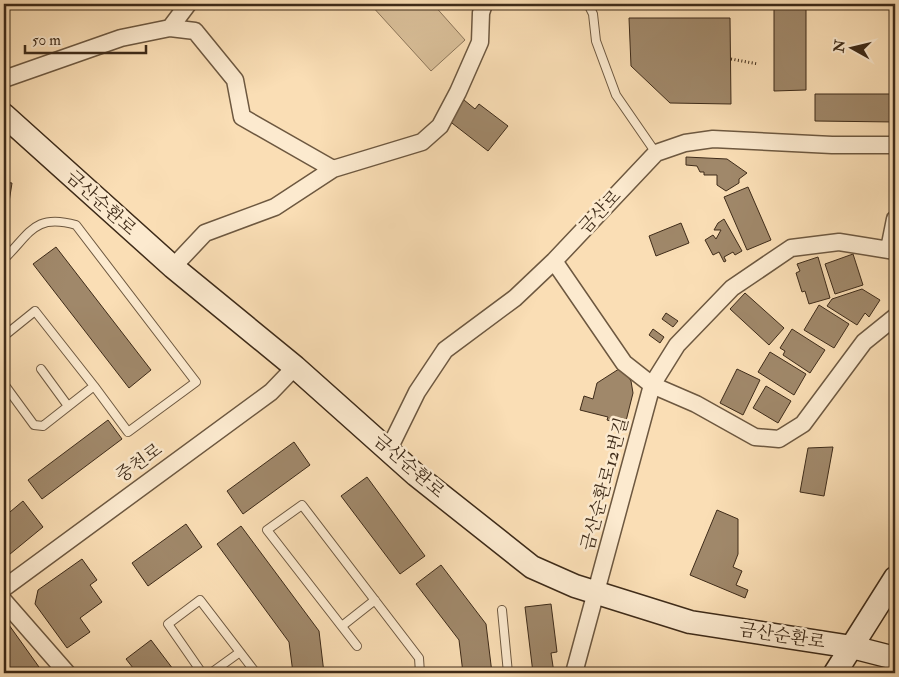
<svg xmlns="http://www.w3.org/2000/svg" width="899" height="677" font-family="'IM FELL Double Pica','Noto Serif KR',serif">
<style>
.green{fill:#dac09a;stroke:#8c765a}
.building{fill:#a0886a;stroke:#3e2b19}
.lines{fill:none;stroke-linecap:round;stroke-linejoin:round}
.lane-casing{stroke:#6d5840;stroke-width:10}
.street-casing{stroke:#6d5840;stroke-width:19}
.secondary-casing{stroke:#3e2b19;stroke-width:25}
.path{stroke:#3e2b19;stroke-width:3;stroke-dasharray:1 2.5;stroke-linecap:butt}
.lane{stroke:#fceacf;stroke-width:8}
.street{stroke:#fceacf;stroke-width:16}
.secondary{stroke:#fceacf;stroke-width:22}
.labels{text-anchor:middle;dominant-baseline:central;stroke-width:5;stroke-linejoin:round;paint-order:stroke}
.street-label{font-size:18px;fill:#3e2b19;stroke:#fceacf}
</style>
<rect width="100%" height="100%" fill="#fadeb5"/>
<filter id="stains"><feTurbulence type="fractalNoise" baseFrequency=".004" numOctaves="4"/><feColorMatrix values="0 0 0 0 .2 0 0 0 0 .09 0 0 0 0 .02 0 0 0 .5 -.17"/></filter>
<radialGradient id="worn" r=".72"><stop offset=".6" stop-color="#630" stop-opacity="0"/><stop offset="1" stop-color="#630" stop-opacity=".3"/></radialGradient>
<path class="green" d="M373 4H433L465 40 431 71 371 5Z"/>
<path class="building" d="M774 4H806V90L774 91Z
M629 18H730L731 104 670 103 631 66Z
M815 94H895V122L815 121Z
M464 100 475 109 479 104 508 126 488 151 448 120Z
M686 157 727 159 747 173 739 179V183L726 191 717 185V175H704V172H700L697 166 686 165Z
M4 182 12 183 5 228H4Z
M748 187 771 240 747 250 724 197Z
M724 219 742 251 735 255 733 252 724 257 726 261 724 262 719 252 713 255 705 240 713 235 716 239 721 230H714L718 223Z
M681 223 689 243 656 256 649 236Z
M56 247 151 370 129 388 33 264Z
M853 254 863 285 835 294 825 264Z
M818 257 830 298 809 304 805 291 802 292 796 273 800 271 797 264Z
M862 289 880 300 869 317 865 313 857 325 827 306 832 299Z
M745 293 784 328 769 345 730 309Z
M819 305 849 324 834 348 804 330Z
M666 313 678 321 673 327 662 319Z
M653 329 664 337 660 343 649 335Z
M792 329 825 350 810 373 783 355 785 351 780 348Z
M770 352 806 374 794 395 758 372Z
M622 367 631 381 633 393 625 425 607 420 608 417 580 410 584 396 593 399 597 383Z
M737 369 760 380 743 415 720 403Z
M766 386 791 401 778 423 753 408Z
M108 420 122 439 42 499 28 480Z
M294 442 310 465 243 514 227 491Z
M833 447 824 496 800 492 808 448Z
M367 477 425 556 400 574 341 496Z
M23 501 43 527 4 559V517Z
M717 510 738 519V554L733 567 742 571 736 585 748 590 745 598 690 575Z
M186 524 202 547 148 586 132 563Z
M241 526 319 631 324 673H293L289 642 217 544Z
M82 559 97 580 90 585 102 602 80 618 90 632 67 648 35 604 38 590Z
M441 565 486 624 492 673H463L459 640 416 584Z
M551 604 557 652 551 653 554 673H533L525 607Z
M4 625H9L39 667 31 673H4Z
M151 640 176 673H137L126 659Z"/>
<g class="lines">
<g class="lane-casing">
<path id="lane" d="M588 4 593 14 596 41 616 95 656 153
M4 259C30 234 34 213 76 225L196 382 128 432 94 386
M4 336 35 311 94 386 43 426 34 425 4 384
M41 369 68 406
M502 610 508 673
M342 626 375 600
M357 646 267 530 302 505 419 658 420 673
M202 673 168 624 200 600 256 673
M211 673 240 652"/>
</g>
<g class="street-casing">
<path id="street" d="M170 28 195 31 235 80 242 117 333 169
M4 79 121 38 170 28 188 4
M889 249 895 219
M554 261 624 363 652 385 696 404 755 437 779 439 803 424 864 342 895 317
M173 267 205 233 275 207 333 169 422 142 440 126 458 92 480 42 481 13 484 4
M389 449 417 392 445 350 515 298 554 261 656 153 685 143 713 139 832 145H895
M4 588 271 392 295 367
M4 601 67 673
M574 673 652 385 677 345 732 288 791 248 839 242 895 251"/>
</g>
<g class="secondary-casing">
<path id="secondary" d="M4 115 173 267 295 367 416 475 532 567 575 586 690 622 852 647 895 658
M835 673 895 578"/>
</g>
<path class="path" d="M731 59 758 64"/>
<use href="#lane" class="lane"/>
<use href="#street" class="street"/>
<use href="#secondary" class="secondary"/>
</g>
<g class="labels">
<g class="street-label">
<text transform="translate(101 203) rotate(42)">금산순환로</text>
<text transform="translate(600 212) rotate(-47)">금산로</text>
<text transform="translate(139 463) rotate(-36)">중천로</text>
<text transform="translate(409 466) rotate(41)">금산순환로</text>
<text transform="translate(605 484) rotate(-75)">금산순환로12번길</text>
<text transform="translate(782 636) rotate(9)">금산순환로</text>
</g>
</g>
<rect width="899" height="677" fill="none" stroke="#fadeb5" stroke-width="20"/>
<rect x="5" y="5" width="889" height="667" fill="none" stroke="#3e2b19" stroke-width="2.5"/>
<rect x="10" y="10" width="879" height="657" fill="none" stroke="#3e2b19"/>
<g transform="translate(852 48) rotate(278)" stroke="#fceacf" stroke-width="4" paint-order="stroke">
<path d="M0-4L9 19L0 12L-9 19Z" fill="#3e2b19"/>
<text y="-8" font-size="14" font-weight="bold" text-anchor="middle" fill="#3e2b19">N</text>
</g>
<path d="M25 45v8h121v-8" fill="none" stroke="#3e2b19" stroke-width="2.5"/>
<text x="32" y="45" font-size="15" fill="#3e2b19" stroke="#fceacf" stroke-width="4" paint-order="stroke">50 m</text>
<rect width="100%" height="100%" filter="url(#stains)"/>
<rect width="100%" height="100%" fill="url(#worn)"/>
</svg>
